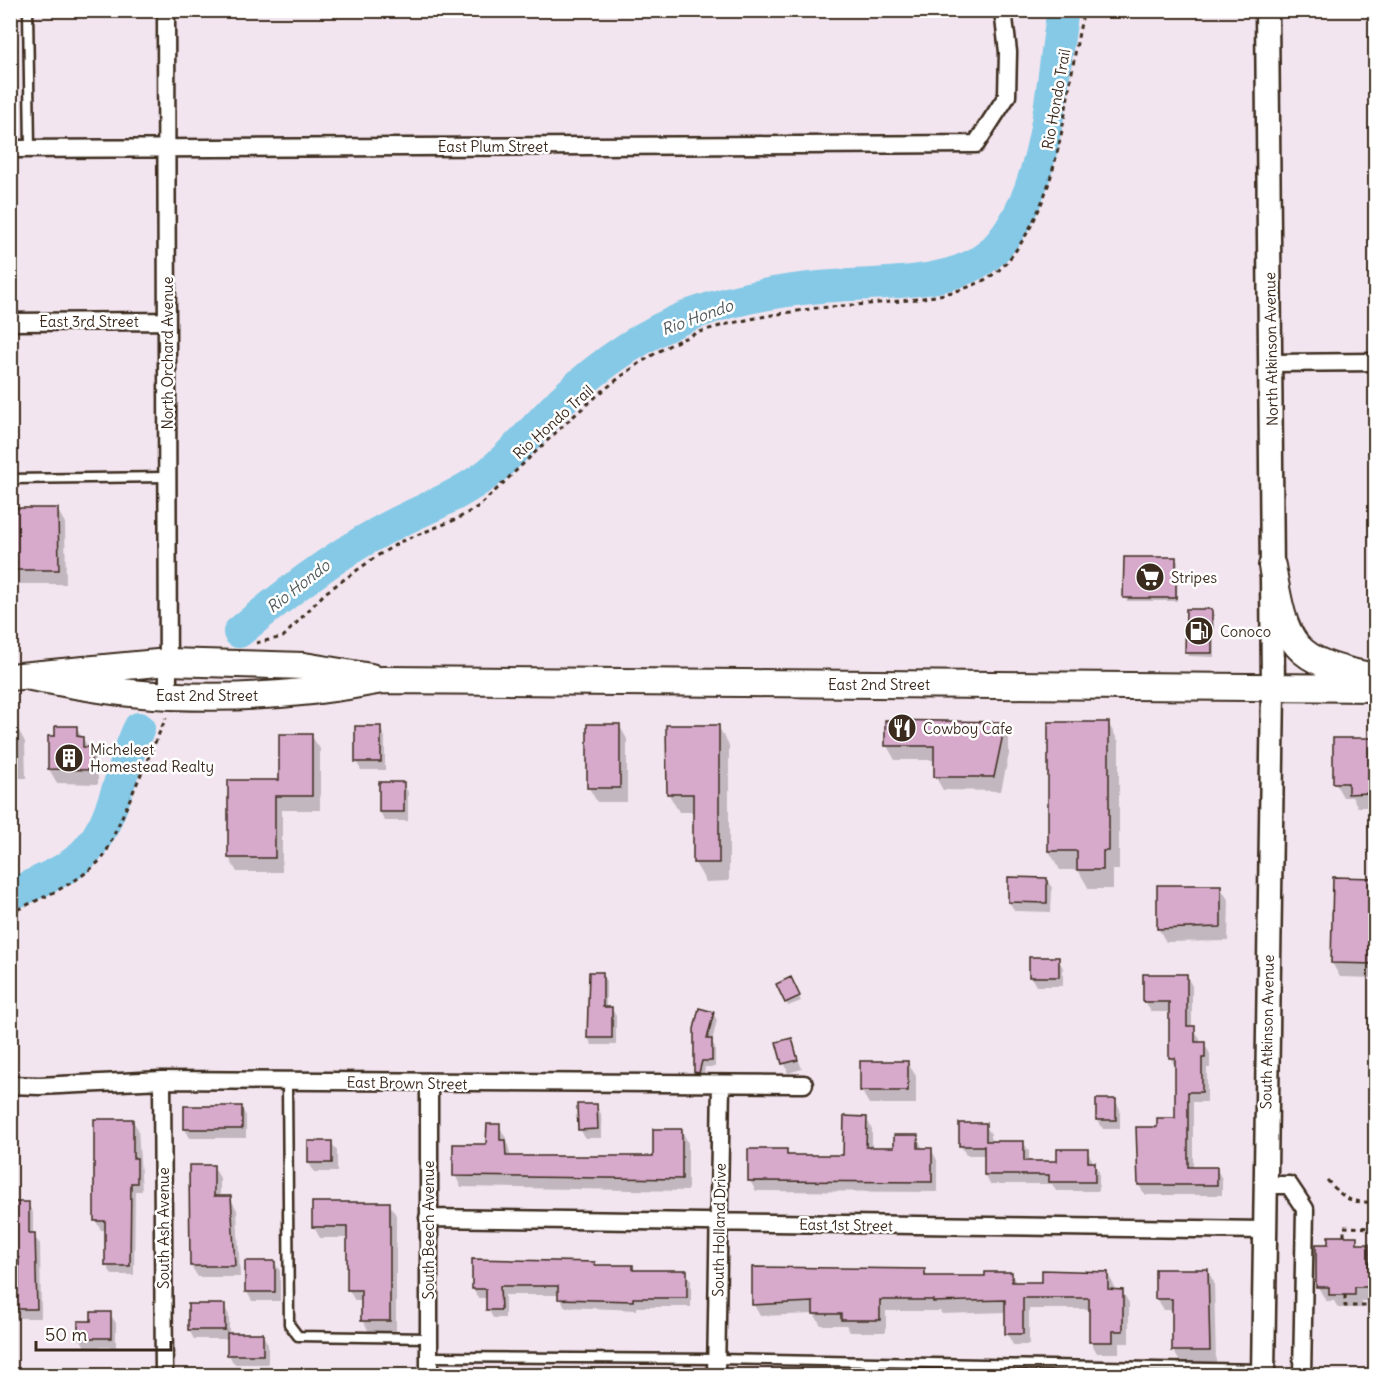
<svg xmlns="http://www.w3.org/2000/svg" width="1386" height="1386" font-family="Delius,sans-serif">
<style>
.shadow{fill:#0003}
.lines{fill:none;stroke-linecap:round;stroke-linejoin:round}
.river{stroke:#85c9e6;stroke-width:32}
.building{fill:#d7a9cb;stroke:#3b2a1e;stroke-width:1.5}
.lane-casing{stroke:#3b2a1e;stroke-width:13}
.street-casing{stroke:#3b2a1e;stroke-width:21}
.secondary-casing{stroke:#3b2a1e;stroke-width:27}
.primary-casing{stroke:#3b2a1e;stroke-width:30}
.path{stroke:#3b2a1e;stroke-width:3;stroke-dasharray:4.5 4.5;stroke-linecap:butt}
.lane{stroke:#fff;stroke-width:8}
.street{stroke:#fff;stroke-width:16}
.secondary{stroke:#fff;stroke-width:22}
.primary{stroke:#fff;stroke-width:26}
.labels{text-anchor:middle;dominant-baseline:central;stroke-width:5;stroke-linejoin:round;paint-order:stroke}
.street-label{font-size:15px;fill:#3b2a1e;stroke:#fff}
.poi-label{font-size:15px;fill:#3b2a1e;stroke:#fff;text-anchor:start}
.water-label{font-size:16px;font-style:italic;fill:#515a5a;stroke:#fff}
</style>
<rect width="100%" height="100%" fill="#f3e5ef"/>
<filter id="ink" filterUnits="userSpaceOnUse"><feTurbulence type="fractalNoise" baseFrequency=".0167" numOctaves="2"/><feDisplacementMap in="SourceGraphic" scale="12" xChannelSelector="R" yChannelSelector="G"/><feConvolveMatrix kernelMatrix="1 2 1 2 8 2 1 2 1" color-interpolation-filters="sRGB"/></filter>
<g filter="url(#ink)">
<path class="shadow" d="M57 509 65 523 66 584H10V510Z
M1175 558 1178 562 1177 601H1127L1125 597Z
M1211 611 1214 615V657L1189 656 1187 652Z
M1001 723 1009 737V754L1001 791 943 790 935 776V760H895L887 746Z
M1108 723 1119 742V870H1113V889H1089L1078 870H1060L1049 851Z
M619 725 627 739V802H597L589 788Z
M718 726 729 745V881L706 882 695 863 694 812H679L668 793Z
M76 728 98 763V784L57 783 49 769 57 738Z
M380 728 385 737V770H361L356 761Z
M10 731H19L25 742 26 778H10Z
M311 735 320 749V810H282V872H237L229 858Z
M1376 739V807H1358L1352 797H1343L1335 783Z
M403 783 408 792V821H385L380 812Z
M1046 879 1052 888 1051 912 1015 911 1009 902Z
M1376 879V978L1340 977 1332 963Z
M1220 887 1229 901 1228 941 1166 942 1158 928Z
M1058 959 1063 968V986H1036L1031 977Z
M602 974 606 981V1008H611L616 1016V1045H592L588 1038Z
M1186 975 1192 986V1027L1200 1038V1043H1204L1210 1054V1068H1207V1102H1193V1168H1216L1222 1179V1195H1145L1139 1185 1137 1129H1159L1176 1120V1068L1170 1057V1012H1151L1145 1001Z
M793 983 801 1001 788 1006 778 985Z
M713 1013 717 1020 712 1042 715 1047V1067H705L703 1079 699 1078 695 1072Z
M791 1040 802 1069 788 1073 778 1043Z
M907 1062 916 1076V1104H869L861 1090Z
M1115 1100 1120 1109V1129H1103L1098 1120Z
M596 1105 601 1114 602 1138H585L580 1129Z
M185 1107H241L246 1116V1138H190L185 1129Z
M866 1118 872 1129V1149L896 1148 917 1137 923 1149H931L937 1160V1192L756 1191 750 1181 786 1151 790 1157H844Z
M96 1120H132L138 1129 142 1191H135L134 1275H112L107 1266V1230H101L96 1221Z
M985 1125 991 1134V1142H1023L1029 1151V1163H1059L1087 1151 1099 1172V1191H1056L1052 1184H990L985 1175V1155H966L961 1146Z
M499 1126 506 1138 511 1157H655L682 1131 688 1143V1191L461 1187 455 1175 488 1146Z
M331 1142 337 1151V1172H314L309 1163Z
M213 1166 220 1178V1198H230L237 1210 240 1277H198L191 1266Z
M10 1204H28L33 1213V1235L40 1244 41 1318H12L10 1315V1288H21V1266H10Z
M314 1204H389L396 1215V1332H369L363 1320V1301H355L349 1290V1238H320L314 1227Z
M1356 1238 1361 1246H1368L1376 1259V1301H1362V1308H1338L1334 1301H1326L1318 1287 1329 1245Z
M274 1262 280 1271V1301H252L247 1292Z
M594 1264 596 1266H632L635 1272H686L691 1281V1307H637V1310L565 1307 559 1295H505V1318H493L488 1309V1298H478L473 1289Z
M924 1270 928 1278H986L1011 1274 1017 1284H1043L1107 1273 1114 1285V1291H1122L1129 1303V1343H1119V1353H1097L1091 1342V1309H1029V1345H1013L1007 1333V1312L942 1314 940 1311H886V1332H850L846 1325H821L814 1314 760 1316 754 1305Z
M1207 1270 1214 1282 1216 1362H1180L1173 1350V1310H1164L1157 1298Z
M224 1306 229 1315V1334H262L268 1344V1364H234L229 1355V1339H194L189 1330Z
M110 1314 116 1323V1347H85L80 1338Z"/>
<g class="lines">
<path class="river" d="M239 632C284 595 329 559 381 531 417 511 457 498 490 472 516 450 538 424 562 400 600 364 644 333 693 314 733 299 778 291 820 287 869 282 957 288 993 251 1049 194 1050 85 1063 10
M10 895C30 886 51 877 69 866 115 836 117 773 139 728"/>
</g>
<path class="building" d="M10 508H58L59 570H10Z
M1124 557H1176V598H1123Z
M1186 609H1212V653H1185Z
M885 720 1002 722V739L994 777H934V746H885Z
M1048 722H1109V851H1103V870H1077V851H1048Z
M587 724H620V788H587Z
M666 725H719V863H693V794H667Z
M55 726H77V736L83 737V747H91V770L48 769V736H55Z
M355 726H381V762H355Z
M279 734H312V796H275V858H228V780H279Z
M1333 738H1376V775H1369L1370 793 1348 794V783H1333Z
M379 782H404V812H379Z
M1008 877 1047 878V903L1008 902Z
M1333 877 1376 878V964L1331 963Z
M1157 885H1221V927L1157 929Z
M1029 957H1059V977H1029Z
M589 972H603V1007H612V1038H587Z
M1143 974H1187V1026H1195V1042H1205V1058H1202V1092H1188V1167H1217V1185H1138L1136 1127H1157V1118H1175V1058H1169V1002H1143Z
M791 977 800 996 785 1003 776 984Z
M699 1008 714 1012 707 1039H712V1061H702L699 1073 694 1072V1029Z
M792 1038 798 1060 782 1064 776 1042Z
M860 1061H908V1091H860Z
M1096 1099H1116V1120H1096Z
M577 1104H597L598 1129 578 1130Z
M184 1106H242V1129H184Z
M844 1116 867 1117 866 1147H894V1135H918V1148H932V1182L748 1181V1149H787V1155H843Z
M94 1119H133V1158H137V1183H131L130 1266H105V1221H94Z
M959 1123H986V1141H1024V1161H1057V1149H1088V1162H1095V1182H1049V1175H984V1146H959Z
M487 1124H500V1140H505L506 1156H653V1129H682V1179L453 1176V1144H486Z
M308 1141H332V1163H308Z
M189 1165H214V1196H231L235 1266H190Z
M10 1202H29V1233H35L37 1309H10V1286H19V1258H10Z
M312 1202H390V1321H361V1290H347V1227H312Z
M1328 1236H1357V1244H1369V1287H1355V1295H1329V1287H1316V1244H1328Z
M472 1259 595 1262V1265H633V1270H687V1298H633V1301L558 1299V1286H500L501 1310H486V1289H472Z
M245 1261H275V1292H245Z
M752 1267 925 1269V1276H985V1272H1012V1282H1042V1270L1108 1272V1289L1123 1290V1331H1113V1342H1089V1298H1023V1334H1005V1300L933 1302V1300H880V1320H841V1314H813V1302L752 1305Z
M1155 1269H1208L1210 1351H1172V1299H1155Z
M188 1304H225V1330H188Z
M91 1312H111V1338H78V1321H91Z
M227 1333H263V1355H227Z"/>
<g class="lines">
<g class="lane-casing">
<path id="lane" d="M28 10 30 149
M10 479 167 477
M287 1082 289 1324 298 1336 429 1338
M429 1357 717 1359 1262 1369"/>
</g>
<g class="street-casing">
<path id="street" d="M166 10 168 696
M10 149 976 144 1007 96 1008 52 1003 10
M10 322 167 321
M1271 363 1376 362
M162 1080 164 1376
M429 1084V1376
M10 1085 39 1086 162 1080 804 1084
M1265 1185H1289L1305 1209 1302 1376
M428 1218 1264 1230
M716 1376 721 1084"/>
</g>
<g class="secondary-casing">
<path id="secondary" d="M1263 1376 1273 688 1267 10"/>
</g>
<g class="primary-casing">
<path id="primary" d="M1272 566C1286 646 1291 661 1375 677
M10 677 168 662 304 666 371 677
M31 677C64 683 97 690 131 693 215 701 300 696 382 680L1376 688"/>
</g>
<path class="path" d="M256 643 283 637 325 593 377 556 402 541 457 519 479 506C541 449 618 362 697 333 728 322 771 315 804 310 859 301 969 307 1006 263 1066 192 1063 95 1084 10
M10 913C43 897 81 883 105 855L166 718
M1327 1180C1345 1199 1348 1203 1376 1202
M1344 1236V1227L1376 1228
M1345 1295V1306H1376"/>
<use href="#lane" class="lane"/>
<use href="#street" class="street"/>
<use href="#secondary" class="secondary"/>
<use href="#primary" class="primary"/>
</g>
</g>
<defs>
<g id="supermarket-disc" transform="scale(1.5)"><circle r="9.5" fill="#3b2a1e" stroke="#fff"/><path d="M-6-5.5h2.5l.6 2H6L4.5 2H-2.5L-4.4-4H-6ZM-1.5 3.2a1.3 1.3 0 1 0 .1 0ZM3 3.2a1.3 1.3 0 1 0 .1 0Z" fill="#fff"/></g>
<g id="fuel-disc" transform="scale(1.5)"><circle r="9.5" fill="#3b2a1e" stroke="#fff"/><path d="M-5.5-6h7V0h2V4h1.3V-2.5L3-4.5l.8-.8L6-3V5H2.5V1h-1V6h-7ZM-4.2-4.7v3.2H.2V-4.7Z" fill="#fff"/></g>
<g id="restaurant-disc" transform="scale(1.5)"><circle r="9.5" fill="#3b2a1e" stroke="#fff"/><path d="M-5-6h1v4h1v-4h1v4h1v-4h1v5L-1.5 .5V6h-2V.5L-5-1ZM5-6V6H3V1.5H1.5Q1.5-4 5-6Z" fill="#fff"/></g>
<g id="building-disc" transform="scale(1.5)"><circle r="9.5" fill="#3b2a1e" stroke="#fff"/><path d="M-4-6H4V6H1V3H-1V6H-4ZM-2.5-4.3h1.7v1.8h-1.7ZM.8-4.3h1.7v1.8H.8ZM-2.5-1h1.7V.8h-1.7ZM.8-1h1.7V.8H.8Z" fill="#fff"/></g>
</defs>
<g fill-rule="evenodd">
<use href="#supermarket-disc" x="1150" y="577"/>
<use href="#fuel-disc" x="1199" y="631"/>
<use href="#restaurant-disc" x="902" y="728"/>
<use href="#building-disc" x="69" y="758"/>
</g>
<g class="labels">
<g class="street-label">
<text transform="translate(1056 99) rotate(-80)">Rio Hondo Trail</text>
<text x="493" y="146">East Plum Street</text>
<text x="89" y="321">East 3rd Street</text>
<text transform="translate(1271 349) rotate(-91)">North Atkinson Avenue</text>
<text transform="translate(167 353) rotate(-90)">North Orchard Avenue</text>
<text transform="translate(553 422) rotate(-42)">Rio Hondo Trail</text>
<text x="879" y="684">East 2nd Street</text>
<text x="207" y="695">East 2nd Street</text>
<text transform="translate(1267 1032) rotate(-89)">South Atkinson Avenue</text>
<text transform="translate(407 1083) rotate(1)">East Brown Street</text>
<text transform="translate(846 1225) rotate(1)">East 1st Street</text>
<text transform="translate(163 1228) rotate(-90)">South Ash Avenue</text>
<text transform="translate(428 1230) rotate(-90)">South Beech Avenue</text>
<text transform="translate(719 1230) rotate(-89)">South Holland Drive</text>
</g>
<g class="poi-label">
<text x="1171" y="577">Stripes</text>
<text x="1220" y="631">Conoco</text>
<text x="923" y="728">Cowboy Cafe</text>
<text x="90" y="749">Micheleet<tspan x="90" dy="17">Homestead Realty</tspan></text>
</g>
<g class="water-label">
<text transform="translate(697 317) rotate(-20)">Rio Hondo</text>
<text transform="translate(298 586) rotate(-38)">Rio Hondo</text>
</g>
</g>
<rect width="1386" height="1386" fill="none" stroke="#fff" stroke-width="36"/>
<rect x="18" y="18" width="1350" height="1350" fill="none" stroke="#3b2a1e" stroke-width="2" filter="url(#ink)"/>
<path d="M36 1341v9h135v-9" fill="none" stroke="#3b2a1e" stroke-width="3"/>
<text x="45" y="1341" font-size="18" fill="#3b2a1e" stroke="#ffffff" stroke-width="4.5" paint-order="stroke">50 m</text>
</svg>
